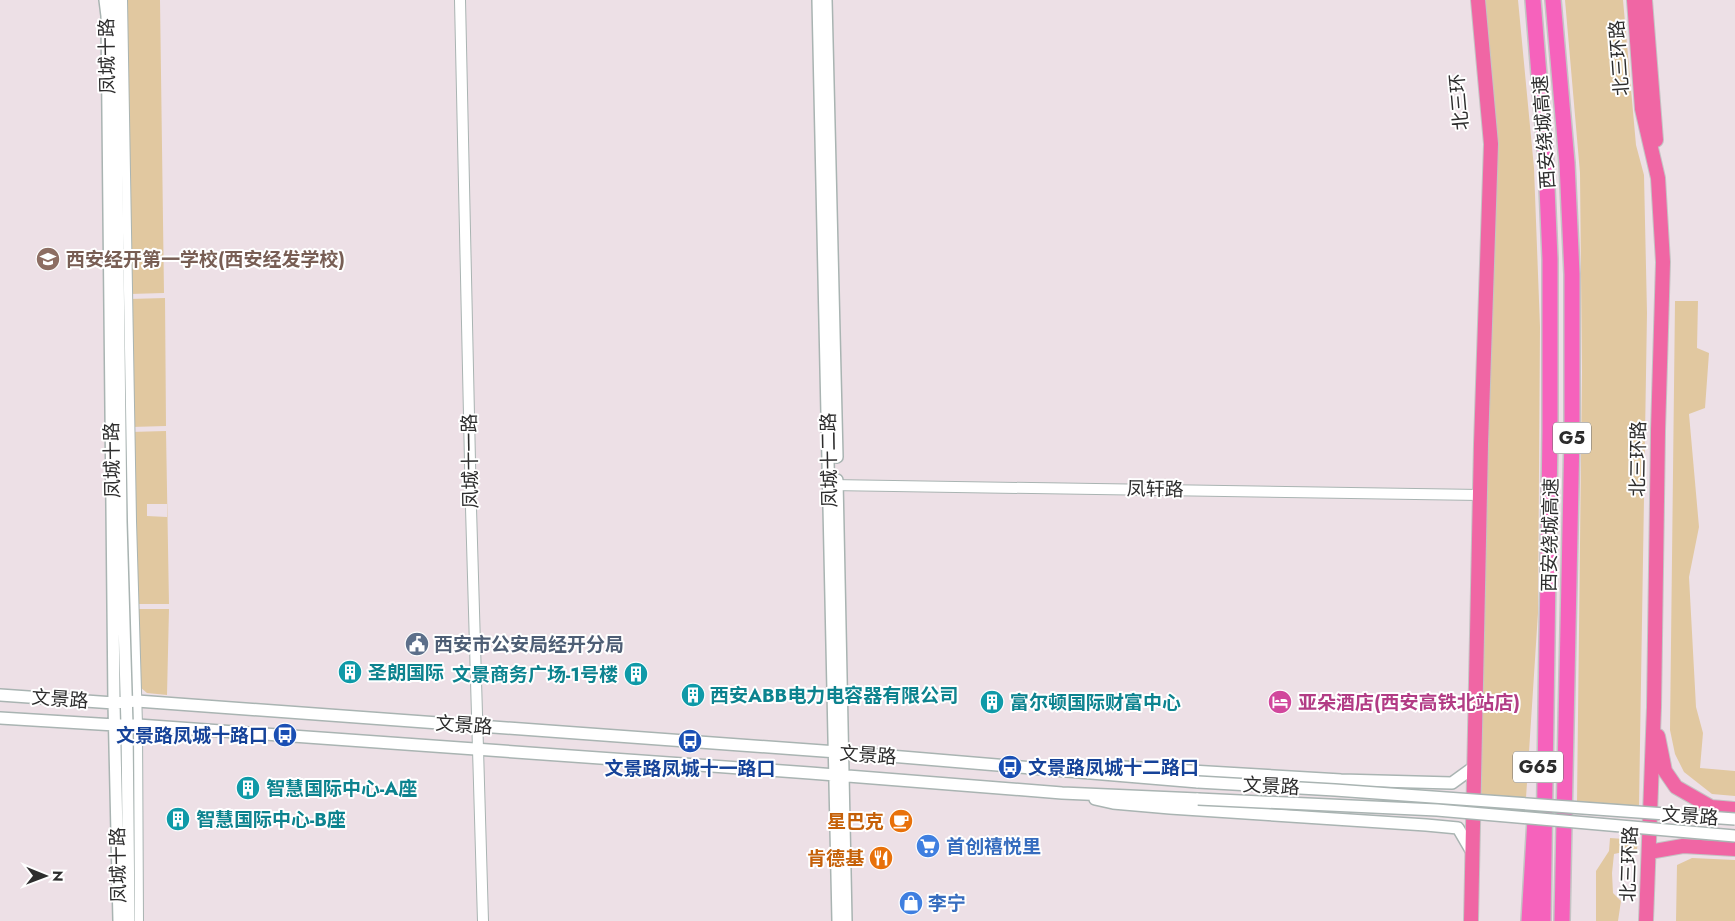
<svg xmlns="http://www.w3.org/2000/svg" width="1735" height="921" font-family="Jost,'Noto Sans SC',sans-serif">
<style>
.green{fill:#e1c8a0;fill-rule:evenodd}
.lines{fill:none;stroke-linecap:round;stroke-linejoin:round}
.minor-casing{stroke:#a9b4b2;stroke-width:10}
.tertiary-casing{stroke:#a9b4b2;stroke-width:12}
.secondary-casing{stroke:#a9b4b2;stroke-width:14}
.trunk-casing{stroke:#c4c4c4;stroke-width:16}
.motorway-casing{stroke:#c4c4c4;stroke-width:18}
.minor{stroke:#fff;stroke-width:8}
.tertiary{stroke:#fff;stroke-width:10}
.secondary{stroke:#fff;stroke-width:11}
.trunk{stroke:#f066a4;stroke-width:14}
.motorway{stroke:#f662bc;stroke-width:15}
.secondary-bridge-casing{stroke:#a9b4b2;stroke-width:14;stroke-linecap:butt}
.secondary-bridge{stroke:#fff;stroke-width:11}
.labels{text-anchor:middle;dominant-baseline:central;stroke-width:4;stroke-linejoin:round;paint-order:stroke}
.shield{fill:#fff;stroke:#6c6c6c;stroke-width:1}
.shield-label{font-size:18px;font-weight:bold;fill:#2d2d2d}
.street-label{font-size:19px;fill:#2d2d2d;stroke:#fff}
.education-label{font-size:19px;font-weight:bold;fill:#785e54;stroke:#fff;text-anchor:start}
.service-label{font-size:19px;font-weight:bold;fill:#4e5e75;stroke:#fff;text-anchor:start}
.culture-label{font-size:19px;font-weight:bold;fill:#0d838f;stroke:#fff;text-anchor:start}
.hotel-label{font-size:19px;font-weight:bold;fill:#b23c85;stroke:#fff;text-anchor:start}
.transit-label{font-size:19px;font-weight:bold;fill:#164399;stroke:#fff;text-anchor:end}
.food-label{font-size:19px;font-weight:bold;fill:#c56008;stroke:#fff;text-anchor:end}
.shop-label{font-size:19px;font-weight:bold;fill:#366cbe;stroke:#fff;text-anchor:start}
</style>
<rect width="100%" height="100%" fill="#ede0e6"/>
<path class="green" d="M125 0H160L164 293 130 294Z
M1478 0H1518L1534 168 1540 327 1538 613 1526 798 1479 795 1488 221Z
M1565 0H1623L1636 145 1644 175 1647 313 1639 806 1577 803 1582 372 1580 173Z
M165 298 166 426 131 427 129 299Z
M1675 301H1698L1697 348 1709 353 1705 408 1689 414 1699 527 1689 577 1696 707 1703 733 1700 768 1735 771V796L1712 794 1684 772 1675 754 1670 730Z
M166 431 169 604H133L130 432ZM147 504H167V517L147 516Z
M134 609H169L167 695 147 693 140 687Z
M1610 838 1638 840 1637 849 1614 854 1612 873 1613 893 1621 901 1618 921H1596V871L1609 851Z
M1692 858 1735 860V921H1676L1677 865Z"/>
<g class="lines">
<g class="minor-casing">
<path id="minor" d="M123 0 132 521 138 725 139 921"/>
</g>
<g class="tertiary-casing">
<path id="tertiary" d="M460 0 471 508 483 921
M831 485 1480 495"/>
</g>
<g class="secondary-casing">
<path id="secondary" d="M105 0 107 16 114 703 119 921
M115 0 121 522 127 725 129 921
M818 0C825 307 831 614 838 921
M826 0 837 457
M837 480 846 921
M0 695 114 703 137 701 878 755 1198 782
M0 718 115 725H138L810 773 1062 793 1198 799
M1104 769 1124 767 1341 780 1452 783 1474 767
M1095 799 1113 803 1170 808 1426 825 1458 828 1472 852"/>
</g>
<g class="trunk-casing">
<path id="trunk" d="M1634 0 1642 109 1658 178 1663 262 1658 431 1654 707 1646 921
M1645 0 1656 140
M1658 736 1665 771 1676 787 1711 807 1735 809
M1649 852 1683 846 1735 849
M1471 921 1481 444 1491 144 1478 0"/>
</g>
<g class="motorway-casing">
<path id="motorway" d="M1533 0 1546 163 1550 259V432L1543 921
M1553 0 1567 163 1572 274V433L1562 921
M1529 921 1535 819"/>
</g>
<use href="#minor" class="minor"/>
<use href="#tertiary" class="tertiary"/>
<use href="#secondary" class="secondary"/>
<use href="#trunk" class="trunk"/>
<use href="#motorway" class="motorway"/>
<g class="secondary-bridge-casing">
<path id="secondary-bridge" d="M1198 782 1335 790 1735 819
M1198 799 1437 810 1735 836"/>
</g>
<use href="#secondary-bridge" class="secondary-bridge"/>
</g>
<defs>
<g id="school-disc" transform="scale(1.25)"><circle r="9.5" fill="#8d6e63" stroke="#fff"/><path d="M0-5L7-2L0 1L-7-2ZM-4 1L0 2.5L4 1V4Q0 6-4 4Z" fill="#fff"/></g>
<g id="civic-disc" transform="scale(1.25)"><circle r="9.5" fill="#5c6f8a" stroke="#fff"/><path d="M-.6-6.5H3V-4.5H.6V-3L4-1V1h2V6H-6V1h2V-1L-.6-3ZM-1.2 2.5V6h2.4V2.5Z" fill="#fff"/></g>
<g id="building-disc" transform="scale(1.25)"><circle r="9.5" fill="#0f9aa8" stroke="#fff"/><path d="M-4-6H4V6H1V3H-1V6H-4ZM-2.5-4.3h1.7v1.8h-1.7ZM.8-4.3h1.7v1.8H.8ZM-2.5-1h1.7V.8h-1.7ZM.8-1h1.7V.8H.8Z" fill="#fff"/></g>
<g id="hotel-disc" transform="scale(1.25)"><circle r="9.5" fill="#d1479c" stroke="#fff"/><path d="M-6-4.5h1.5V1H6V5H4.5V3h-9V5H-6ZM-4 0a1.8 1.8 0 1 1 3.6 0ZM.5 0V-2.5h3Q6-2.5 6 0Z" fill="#fff"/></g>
<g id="bus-disc" transform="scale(1.25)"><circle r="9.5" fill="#1a4fb4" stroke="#fff"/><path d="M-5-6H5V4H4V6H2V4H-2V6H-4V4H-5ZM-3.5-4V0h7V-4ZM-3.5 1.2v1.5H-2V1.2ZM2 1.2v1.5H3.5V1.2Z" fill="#fff"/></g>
<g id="cafe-disc" transform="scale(1.25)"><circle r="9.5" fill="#e8710a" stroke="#fff"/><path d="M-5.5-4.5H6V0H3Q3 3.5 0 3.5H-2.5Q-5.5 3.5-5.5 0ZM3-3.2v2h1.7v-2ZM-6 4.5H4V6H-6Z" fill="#fff"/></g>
<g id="supermarket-disc" transform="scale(1.25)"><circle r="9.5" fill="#3f7fe0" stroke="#fff"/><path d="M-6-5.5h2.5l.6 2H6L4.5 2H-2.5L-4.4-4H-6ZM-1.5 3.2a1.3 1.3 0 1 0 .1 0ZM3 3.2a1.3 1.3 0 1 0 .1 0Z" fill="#fff"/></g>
<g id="restaurant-disc" transform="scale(1.25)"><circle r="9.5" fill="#e8710a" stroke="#fff"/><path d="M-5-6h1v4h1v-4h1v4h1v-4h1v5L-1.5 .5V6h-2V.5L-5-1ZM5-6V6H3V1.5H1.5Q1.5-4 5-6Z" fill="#fff"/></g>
<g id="shop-disc" transform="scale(1.25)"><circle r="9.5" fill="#3f7fe0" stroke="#fff"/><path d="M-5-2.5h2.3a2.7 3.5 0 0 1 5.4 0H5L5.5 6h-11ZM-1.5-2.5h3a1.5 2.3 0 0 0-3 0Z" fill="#fff"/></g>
</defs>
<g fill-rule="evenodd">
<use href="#school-disc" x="48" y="259"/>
<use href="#civic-disc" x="417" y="644"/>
<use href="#building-disc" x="350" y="672"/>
<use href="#building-disc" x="636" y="674"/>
<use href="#building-disc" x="693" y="695"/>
<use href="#building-disc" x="992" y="702"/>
<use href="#hotel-disc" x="1280" y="702"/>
<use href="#bus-disc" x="285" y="735"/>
<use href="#bus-disc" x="690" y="741"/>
<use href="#bus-disc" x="1010" y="767"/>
<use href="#building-disc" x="248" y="788"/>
<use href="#building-disc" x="178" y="819"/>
<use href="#cafe-disc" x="901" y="821"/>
<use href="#supermarket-disc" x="928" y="846"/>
<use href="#restaurant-disc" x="881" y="858"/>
<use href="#shop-disc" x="911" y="903"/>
</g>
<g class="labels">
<g class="shield">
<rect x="1553" y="422.5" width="38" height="31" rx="4"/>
<rect x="1513" y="751.5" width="50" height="31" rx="4"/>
</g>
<g class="shield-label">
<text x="1572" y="438">G5</text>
<text x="1538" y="767">G65</text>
</g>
<g class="street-label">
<text transform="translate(107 56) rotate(-91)">凤城十路</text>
<text transform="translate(1619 58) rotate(-94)">北三环路</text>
<text transform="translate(1459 102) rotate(-95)">北三环</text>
<text transform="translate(1544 132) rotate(-94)">西安绕城高速</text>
<text transform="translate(1638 459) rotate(-89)">北三环路</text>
<text transform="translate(112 460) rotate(-91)">凤城十路</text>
<text transform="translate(829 460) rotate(-91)">凤城十二路</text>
<text transform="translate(470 461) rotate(-91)">凤城十一路</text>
<text transform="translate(1155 489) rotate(1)">凤轩路</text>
<text transform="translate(1550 535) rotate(-89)">西安绕城高速</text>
<text transform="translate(60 699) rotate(4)">文景路</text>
<text transform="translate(464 725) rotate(4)">文景路</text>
<text transform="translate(868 755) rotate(4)">文景路</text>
<text transform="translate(1271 786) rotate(3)">文景路</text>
<text transform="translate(1690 816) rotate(4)">文景路</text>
<text transform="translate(1629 864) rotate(-88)">北三环路</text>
<text transform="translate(118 865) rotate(-91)">凤城十路</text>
</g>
<g class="education-label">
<text x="66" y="259">西安经开第一学校(西安经发学校)</text>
</g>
<g class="service-label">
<text x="434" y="644">西安市公安局经开分局</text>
</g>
<g class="culture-label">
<text x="368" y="672">圣朗国际</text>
<text x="618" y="674" text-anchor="end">文景商务广场-1号楼</text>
<text x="710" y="695">西安ABB电力电容器有限公司</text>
<text x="1010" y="702">富尔顿国际财富中心</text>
<text x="266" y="788">智慧国际中心-A座</text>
<text x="196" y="819">智慧国际中心-B座</text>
</g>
<g class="hotel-label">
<text x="1298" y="702">亚朵酒店(西安高铁北站店)</text>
</g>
<g class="transit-label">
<text x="268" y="735">文景路凤城十路口</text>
<text x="1028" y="767" text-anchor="start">文景路凤城十二路口</text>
<text x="690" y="768" text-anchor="middle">文景路凤城十一路口</text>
</g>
<g class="food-label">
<text x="884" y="821">星巴克</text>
<text x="864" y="858">肯德基</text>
</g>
<g class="shop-label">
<text x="946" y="846">首创禧悦里</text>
<text x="928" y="903">李宁</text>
</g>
</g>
<g transform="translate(45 876) rotate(91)" stroke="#ffffff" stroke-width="4" paint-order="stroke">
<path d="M0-4L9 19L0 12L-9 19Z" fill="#2d2d2d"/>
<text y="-8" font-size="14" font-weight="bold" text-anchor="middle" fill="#2d2d2d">N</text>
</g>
</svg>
